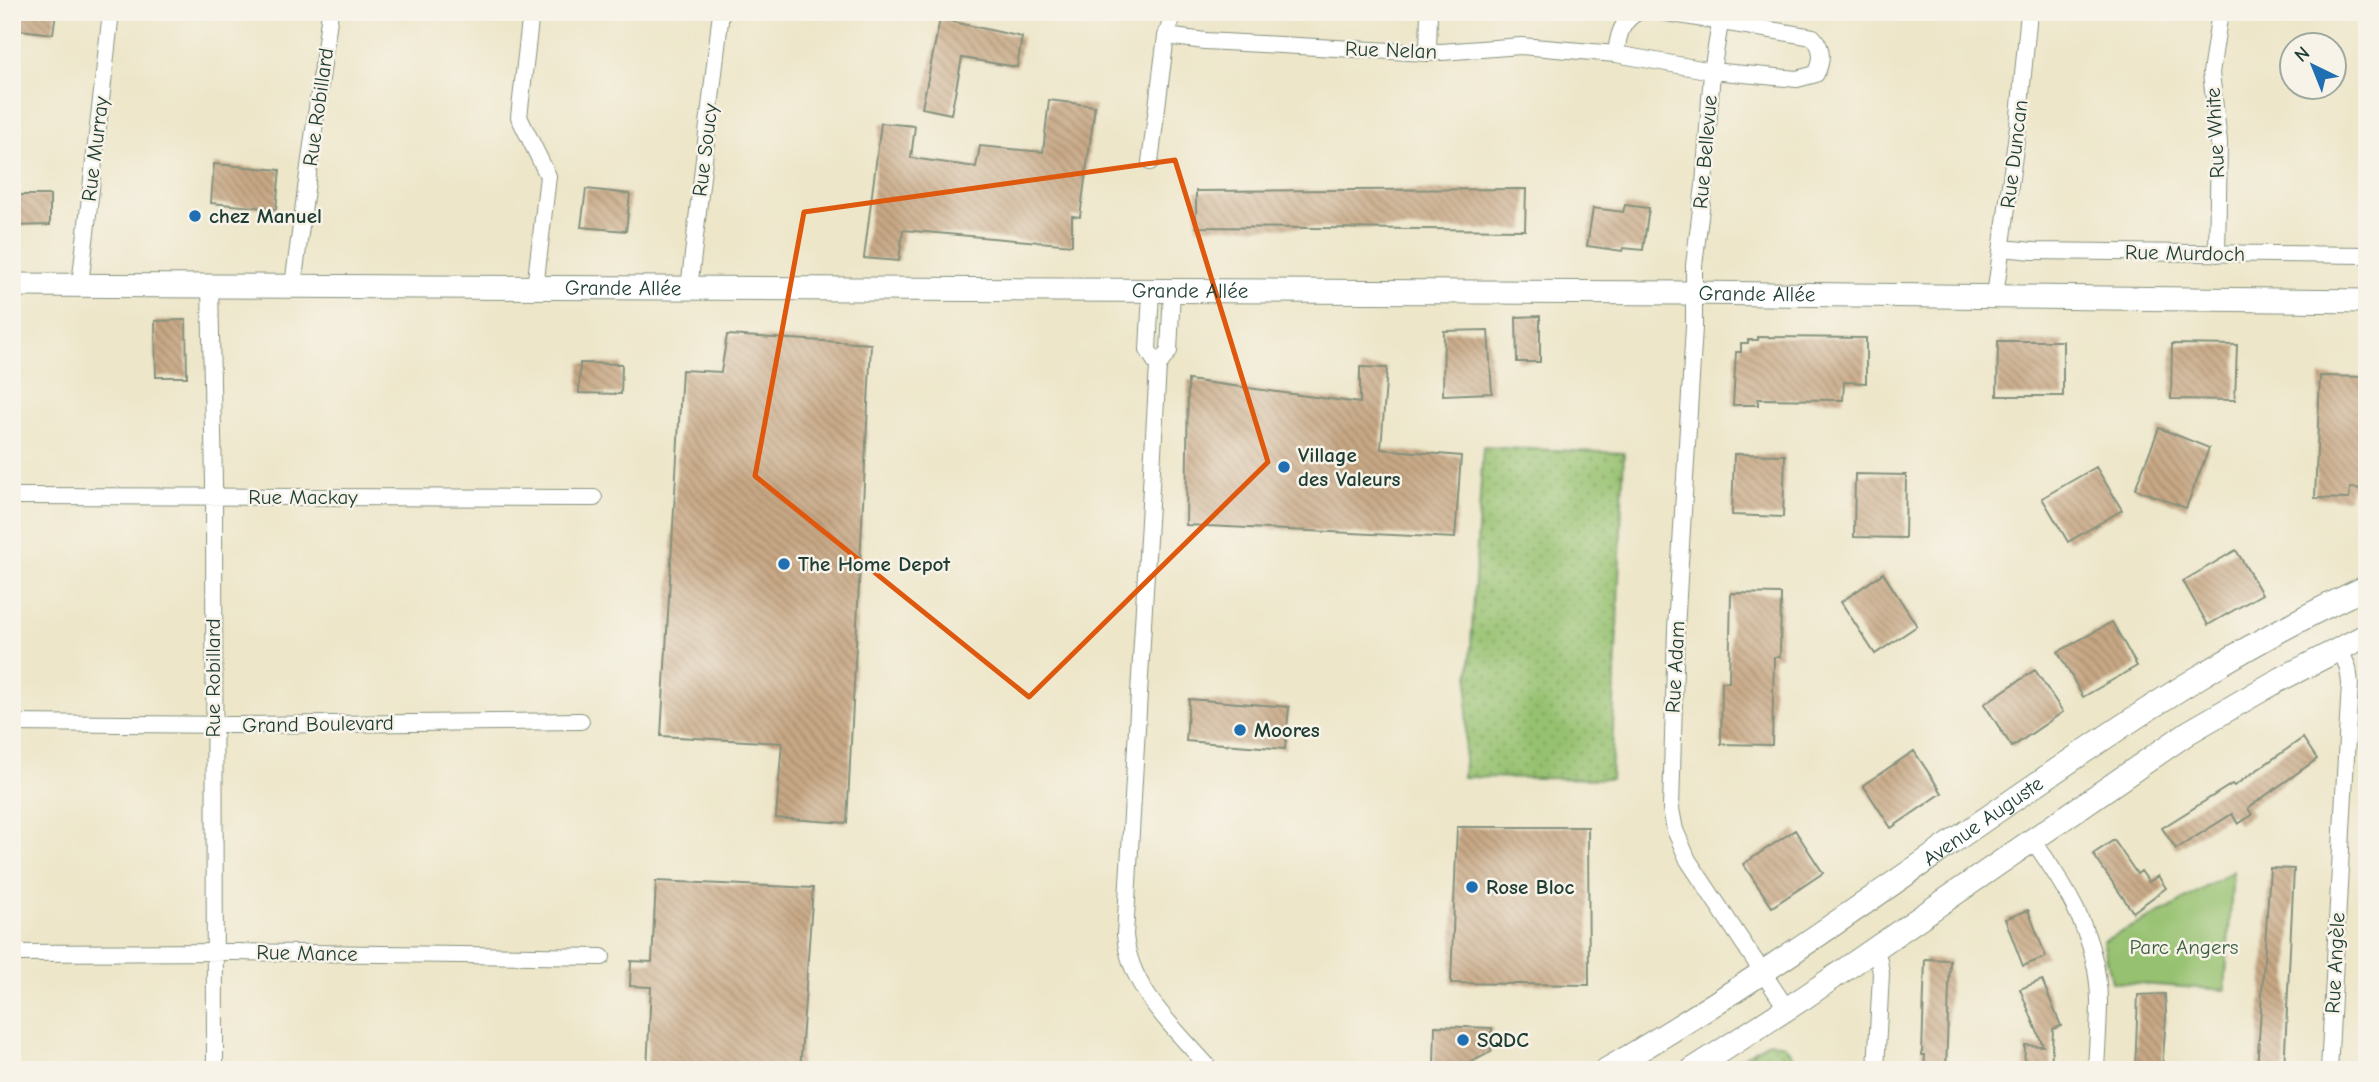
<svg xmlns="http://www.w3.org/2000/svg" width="2379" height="1082" font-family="'Comic Neue',sans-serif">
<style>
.grass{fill:url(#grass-dots);stroke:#5a7f52;stroke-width:2}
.park{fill:#96c16f;stroke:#5a7f52;stroke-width:2}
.building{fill:url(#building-back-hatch)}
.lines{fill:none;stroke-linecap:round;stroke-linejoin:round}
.minor-casing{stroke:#86927e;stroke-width:18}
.secondary-casing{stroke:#86927e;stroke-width:25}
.minor{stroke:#fff;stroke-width:16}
.secondary{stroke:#fff;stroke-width:23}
.marked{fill:none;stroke:#de580e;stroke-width:5;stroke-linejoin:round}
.poi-dot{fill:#1f6fb2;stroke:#f7f3e8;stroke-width:2.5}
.labels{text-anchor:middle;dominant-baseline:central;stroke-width:5;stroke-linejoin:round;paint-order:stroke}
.street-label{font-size:21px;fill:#1f3d34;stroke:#f7f3e8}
.poi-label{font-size:21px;font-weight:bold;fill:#1f3d34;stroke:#f7f3e8;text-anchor:start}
.park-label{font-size:21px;fill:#3d5e43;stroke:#f7f3e8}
</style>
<defs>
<pattern id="grass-dots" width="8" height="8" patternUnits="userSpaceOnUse" patternTransform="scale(1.75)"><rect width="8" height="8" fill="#96c16f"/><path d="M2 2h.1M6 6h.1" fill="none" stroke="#7a9e5c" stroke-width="1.8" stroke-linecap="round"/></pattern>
<pattern id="building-back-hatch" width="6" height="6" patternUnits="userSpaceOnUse" patternTransform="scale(1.75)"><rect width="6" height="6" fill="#c8a885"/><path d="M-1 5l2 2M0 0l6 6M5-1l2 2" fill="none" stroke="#a28a6e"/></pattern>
</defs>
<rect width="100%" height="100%" fill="#f7f3e8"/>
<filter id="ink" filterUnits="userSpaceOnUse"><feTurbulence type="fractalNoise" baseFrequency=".0143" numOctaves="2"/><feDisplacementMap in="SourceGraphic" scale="14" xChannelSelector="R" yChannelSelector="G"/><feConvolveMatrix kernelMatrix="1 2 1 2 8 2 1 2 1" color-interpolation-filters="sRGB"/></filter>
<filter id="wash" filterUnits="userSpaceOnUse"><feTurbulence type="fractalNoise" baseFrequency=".00686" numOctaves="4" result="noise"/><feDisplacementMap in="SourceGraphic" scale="28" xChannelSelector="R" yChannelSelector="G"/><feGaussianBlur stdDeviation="1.57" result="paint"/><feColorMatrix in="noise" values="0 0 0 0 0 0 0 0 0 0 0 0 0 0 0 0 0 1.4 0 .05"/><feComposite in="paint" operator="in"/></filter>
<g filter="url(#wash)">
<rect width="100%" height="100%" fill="#ede6c9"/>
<path class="grass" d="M1483 447 1624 453 1611 779 1463 777Z
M1770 1041 1785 1045 1802 1070H1722Z"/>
<path class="park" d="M2233 871 2225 990 2112 982 2103 941 2170 908Z"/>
<g id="blocks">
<path class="building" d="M12 12H56L53 34 12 29Z
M940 19 1022 37 1017 67 962 58 951 114 922 108Z
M1049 100 1095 106 1080 217 1072 216V245L903 230 899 261 864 258 881 123 915 126 911 158 976 167 980 146 1043 152Z
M214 164 280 170 276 209 211 203Z
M586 189 630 194 626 231 581 227Z
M1526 189 1525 230 1196 227V191Z
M12 195H50V225L12 226Z
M1625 205 1649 208 1643 250 1623 248 1622 251 1587 246 1593 208 1623 212Z
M1540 316V362H1517L1516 317Z
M186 320 187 377H156L155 321Z
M1488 330 1492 393 1443 395 1444 331Z
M727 335 871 344 847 823 776 818 782 743 661 736 682 370 721 372Z
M1758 337 1866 338V383L1844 382 1843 400 1758 399V405H1733L1736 352H1741V343H1748V340H1758Z
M1998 341H2063V396H1997Z
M2172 344 2237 345 2235 400 2171 399Z
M580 363 622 364 621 394 579 393Z
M1360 367 1387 368 1381 449 1461 456 1455 538 1186 525 1188 380 1360 403Z
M2320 376 2367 377V489L2350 488 2349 499 2315 498Z
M2159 428 2209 448 2186 508 2135 489Z
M1734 454 1785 455 1783 517 1732 515Z
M2096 467 2122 510 2068 542 2042 498Z
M1855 474 1906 475 1905 538 1854 537Z
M2236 550 2262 594 2208 625 2183 581Z
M1883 573 1917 626 1875 654 1841 602Z
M1731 593 1781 594 1780 657H1774L1772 745 1721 744 1722 682H1729Z
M2112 622 2137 666 2083 697 2058 652Z
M2035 670 2063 712 2012 747 1984 704Z
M1189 699 1289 707 1285 749 1186 741Z
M2303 738 2317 759 2248 808 2252 815 2238 824 2232 814 2176 849 2162 828 2232 784 2234 786Z
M1914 751 1942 793 1891 828 1863 785Z
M1457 827H1588L1589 985 1451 983Z
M1795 830 1823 873 1772 907 1743 864Z
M2114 840 2137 874 2141 871 2149 882 2158 876 2166 888 2133 912 2093 854Z
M2270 868 2294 869 2284 1070H2257Z
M656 881 813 888 800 1070H647L651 987 630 986 631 961 652 962Z
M2028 910 2046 957 2023 966 2005 919Z
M1925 959 1950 960 1946 1070H1924L1925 1055H1922Z
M2042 980 2061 1026 2053 1029 2051 1070H2024L2025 1045 2043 1046 2020 989Z
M2165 994 2166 1017 2162 1070H2135L2138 995Z
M1435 1026 1492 1028 1491 1052 1458 1069 1434 1067Z"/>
</g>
</g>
<g filter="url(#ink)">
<use href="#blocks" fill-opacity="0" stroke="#86927e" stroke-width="2"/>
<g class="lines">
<g class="minor-casing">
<path id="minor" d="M531 12 519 117 548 176 535 288
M1722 12 1712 71 1704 185 1694 265V327L1676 629 1671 809 1675 830 1688 860 1787 1009
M1166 36 1205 41 1428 53 1521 46 1616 54C1618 36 1621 21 1638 12
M1428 53 1429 12
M1616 54 1712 71 1797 79 1816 74C1823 60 1823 48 1813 37L1661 12
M1150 162 1166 36 1174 12
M2002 248 2033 251 2367 255
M2217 254 2219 142 2211 73 2220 12
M80 285 111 12
M293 285 330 12
M210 286 214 482 215 1070
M689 289 721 12
M1172 291 1169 351 1158 366 1125 935C1130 991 1176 1029 1211 1070
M1151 292 1148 350 1158 366
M1995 296 2018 126 2029 12
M12 496 594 498
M12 723 237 725 581 721
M2032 839C2067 888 2098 938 2099 1000 2099 1023 2097 1047 2096 1070
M1874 949 1879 960 1881 974 1876 1070
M12 953 235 952 602 957
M2329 1070 2350 683 2348 668 2340 649"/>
</g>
<g class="secondary-casing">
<g id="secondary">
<path id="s1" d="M12 285 1693 293 2367 301"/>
<path id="s2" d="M1606 1070C1755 984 1893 882 2035 785 2141 712 2248 641 2367 587"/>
<path d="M1692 1070 1805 997 2189 732 2277 681 2367 635"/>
</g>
</g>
<use href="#minor" class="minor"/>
<use href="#secondary" class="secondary"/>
</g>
</g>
<path class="marked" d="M1175 160 1268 462 1029 697 755 476 804 212Z"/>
<g class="poi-dot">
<circle cx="195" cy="216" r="7"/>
<circle cx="1284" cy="467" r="7"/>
<circle cx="784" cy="564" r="7"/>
<circle cx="1240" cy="730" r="7"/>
<circle cx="1472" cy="887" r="7"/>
<circle cx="1463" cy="1040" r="7"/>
</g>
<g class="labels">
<g class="street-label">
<text transform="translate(1391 50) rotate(2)">Rue Nelan</text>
<text transform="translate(318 107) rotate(-82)">Rue Robillard</text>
<text transform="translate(2215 133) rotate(-93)">Rue White</text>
<text transform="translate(95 149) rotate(-83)">Rue Murray</text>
<text transform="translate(705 150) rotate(-83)">Rue Soucy</text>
<text transform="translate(1705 152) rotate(-85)">Rue Bellevue</text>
<text transform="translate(2014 154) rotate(-83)">Rue Duncan</text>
<text transform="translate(2185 253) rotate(1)">Rue Murdoch</text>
<text stroke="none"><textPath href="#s1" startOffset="611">Grande Allée</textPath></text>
<text stroke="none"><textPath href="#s1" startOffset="1178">Grande Allée</textPath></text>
<text stroke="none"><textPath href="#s1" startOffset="1745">Grande Allée</textPath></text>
<text x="303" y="497">Rue Mackay</text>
<text transform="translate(1675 667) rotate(-87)">Rue Adam</text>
<text transform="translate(213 678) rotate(-90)">Rue Robillard</text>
<text transform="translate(318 724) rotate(-1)">Grand Boulevard</text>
<text stroke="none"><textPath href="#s2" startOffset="452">Avenue Auguste</textPath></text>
<text transform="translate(307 953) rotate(1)">Rue Mance</text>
<text transform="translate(2335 963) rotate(-87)">Rue Angèle</text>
</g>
<g class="poi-label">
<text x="209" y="216">chez Manuel</text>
<text x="1298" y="455">Village<tspan x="1298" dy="24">des Valeurs</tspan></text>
<text x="798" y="564">The Home Depot</text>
<text x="1254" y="730">Moores</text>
<text x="1486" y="887">Rose Bloc</text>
<text x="1477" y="1040">SQDC</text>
</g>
<g class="park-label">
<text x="2184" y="947">Parc Angers</text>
</g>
</g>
<rect width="2379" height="1082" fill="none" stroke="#f7f3e8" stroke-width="42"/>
<g transform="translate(2313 66) rotate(317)"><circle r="33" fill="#f7f3e8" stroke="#a1aaa0" stroke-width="2"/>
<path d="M0-5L12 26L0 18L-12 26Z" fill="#1f6fb2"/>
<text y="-10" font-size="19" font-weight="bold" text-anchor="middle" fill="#1f3d34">N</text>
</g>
</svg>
